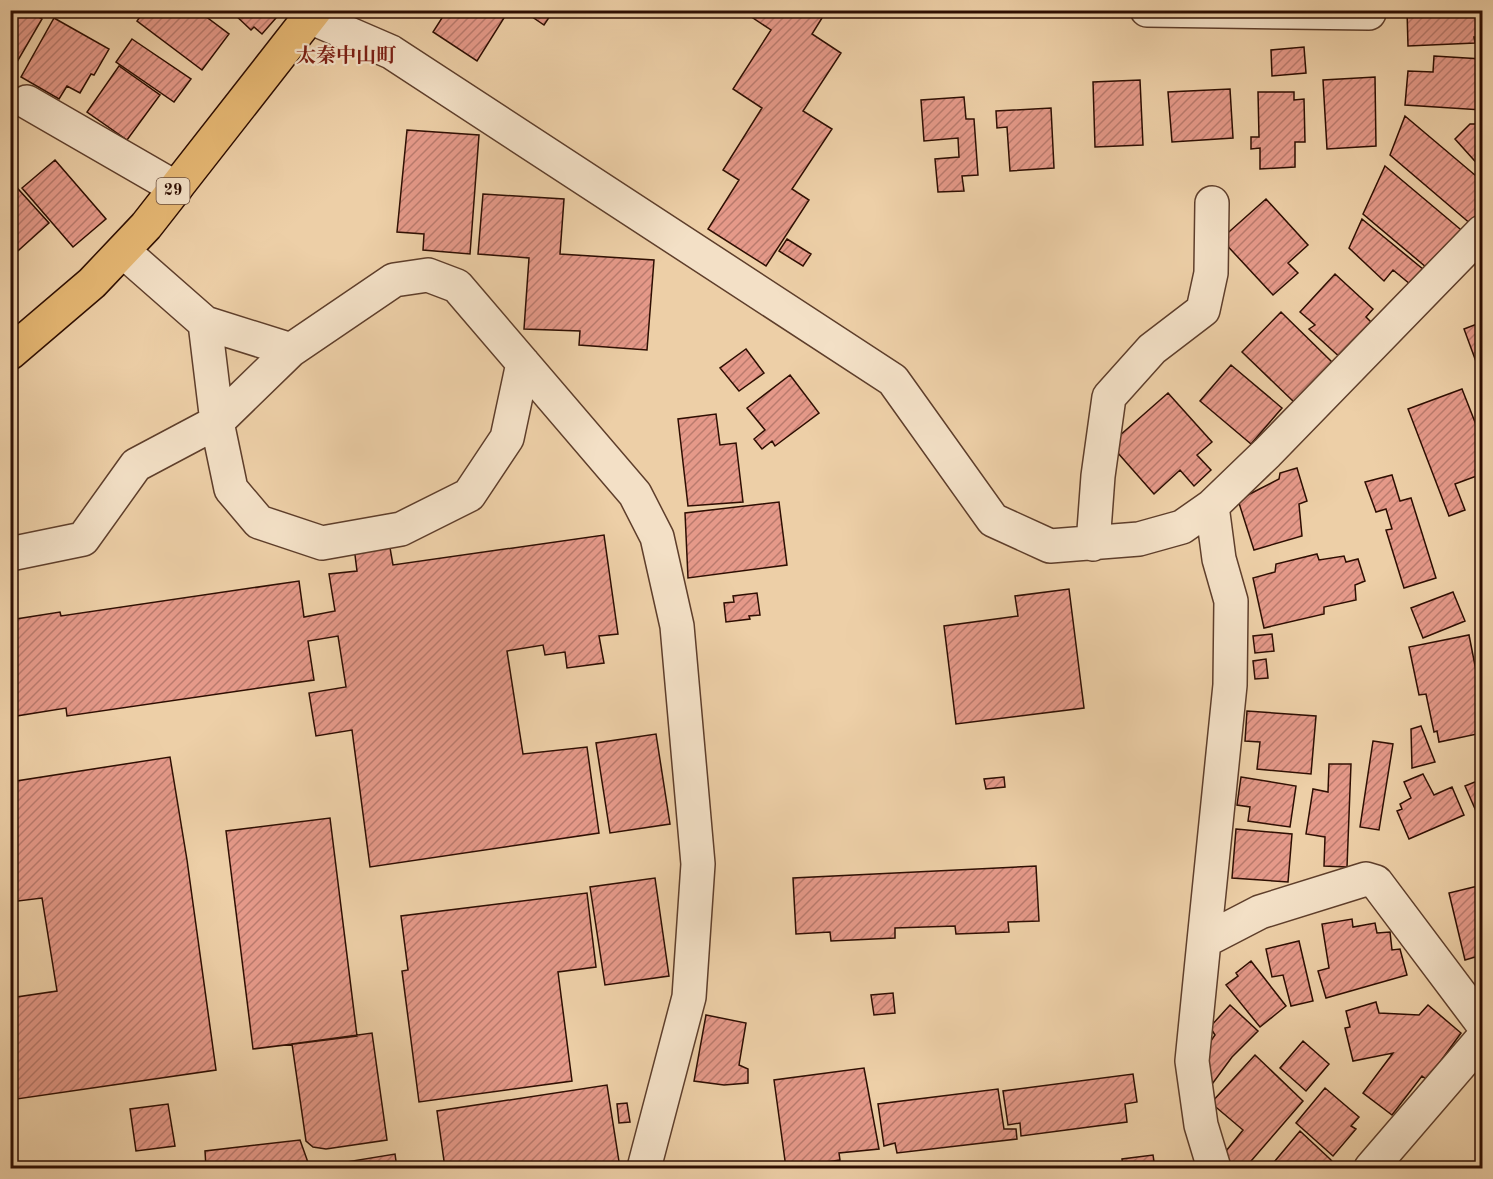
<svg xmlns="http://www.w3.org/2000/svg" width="1493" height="1179" font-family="'Old Standard TT','Noto Serif JP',serif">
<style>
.building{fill:url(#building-hatch);stroke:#2e0e02;stroke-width:1.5}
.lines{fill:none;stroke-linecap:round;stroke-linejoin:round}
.minor-casing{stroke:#5e3e2b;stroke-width:36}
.major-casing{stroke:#2e0e02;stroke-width:36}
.minor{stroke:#f3e0c6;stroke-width:33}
.major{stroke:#e6b874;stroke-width:33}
.labels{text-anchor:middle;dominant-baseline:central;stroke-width:4.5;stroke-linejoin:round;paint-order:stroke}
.shield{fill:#f3e0c6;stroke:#694d3d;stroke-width:1.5}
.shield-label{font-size:16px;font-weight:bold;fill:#2e0e02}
.neighbourhood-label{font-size:20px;font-weight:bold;fill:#7a1f14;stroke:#f3e0c6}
</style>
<defs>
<pattern id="building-hatch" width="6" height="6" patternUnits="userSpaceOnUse" patternTransform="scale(1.5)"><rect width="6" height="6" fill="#e59989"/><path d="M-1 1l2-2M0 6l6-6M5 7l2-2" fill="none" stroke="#ba7b6e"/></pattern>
</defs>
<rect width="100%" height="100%" fill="#edcfa7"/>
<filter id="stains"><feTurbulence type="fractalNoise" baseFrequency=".00333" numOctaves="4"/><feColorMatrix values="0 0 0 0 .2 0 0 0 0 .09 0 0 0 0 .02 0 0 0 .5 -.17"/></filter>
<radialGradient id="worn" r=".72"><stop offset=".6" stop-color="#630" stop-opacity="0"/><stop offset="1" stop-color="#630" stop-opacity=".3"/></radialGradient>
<path class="building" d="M10 10H28L42 19 10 74Z
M145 10H197L229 34 202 70 137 21Z
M234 10H283L262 34 254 27 251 30 232 12Z
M447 10H509L477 61 433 32Z
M531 10H554L544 25 528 14Z
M741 10H827L812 34 841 53 803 111 832 129 792 189 809 200 766 266 708 229 739 180 723 170 762 108 733 89 771 30Z
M1407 10H1482V37H1474L1475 43 1408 46Z
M54 18 109 49 94 75 91 74 80 93 67 86 59 99 21 77Z
M132 39 191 79 174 102 116 62Z
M1304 47 1306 73 1272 76 1271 50Z
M1434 56 1482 59V110L1405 105 1408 71 1433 72Z
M119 66 160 95 127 140 87 112Z
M1375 77 1376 146 1327 149 1323 80Z
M1140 80 1143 145 1095 147 1093 82Z
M1230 89 1233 138 1172 142 1168 92Z
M1258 92H1294V100L1304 99 1305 142H1295V167L1260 169V148L1251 149V137H1259Z
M964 97 966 119H974L978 175 962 176 964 191 938 192 935 159 959 157 958 138 924 141 921 100Z
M1051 108 1054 168 1010 171 1007 127 997 128 996 111Z
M1405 116 1482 181V213L1472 225 1390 155Z
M1470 124H1482V169L1455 139Z
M407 130 479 135 470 254 423 250 424 234 397 232Z
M55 160 106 219 73 247 22 188Z
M1385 166 1466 234 1433 273 1363 214Z
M10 180 49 223 10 258Z
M483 194 564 199 560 254 654 260 647 350 579 345 580 331 524 329 529 258 478 254Z
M1266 199 1308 245 1288 263 1298 273 1273 295 1221 239Z
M1362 219 1429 274 1416 289 1393 270 1384 281 1349 248Z
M787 239 811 254 803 266 779 251Z
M1335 274 1373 309 1366 317 1375 326 1343 360 1309 329 1315 325 1300 312Z
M1281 312 1333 363 1294 402 1242 352Z
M1482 322V365L1478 367 1464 329Z
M746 349 764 373 739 391 720 368Z
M1231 365 1282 408 1251 444 1200 401Z
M790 375 819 413 775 446 772 441 762 449 754 439 765 430 747 408Z
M1462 389 1482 440V474L1455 484 1465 510 1449 516 1408 409Z
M1168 393 1212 442 1197 455 1211 470 1194 486 1180 470 1154 494 1110 444Z
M716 414 720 445 736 443 743 502 688 506 678 419Z
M1297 468 1307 501 1299 504 1302 536 1254 550 1238 500 1279 479 1280 473Z
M1392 475 1400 501 1411 498 1436 578 1404 588 1386 530 1392 529 1386 509 1376 512 1365 482Z
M779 502 787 565 688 578 685 513Z
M604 535 618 634 599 636 604 663 567 668 565 652 545 655 543 645 507 651 523 754 587 747 599 833 370 867 352 730 316 736 309 693 346 687 338 636 308 641 314 680 67 716 66 708 10 717V620L60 612 61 616 299 581 304 617 335 611 329 574 357 571 354 547 389 542 393 565Z
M1317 554 1319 560 1344 556 1346 562 1358 559 1365 581 1355 585 1356 600 1324 607V614L1264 628 1253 578 1275 572 1276 564Z
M1069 589 1084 708 956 724 944 626 1018 616 1015 596Z
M1453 592 1465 621 1423 638 1411 608Z
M757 593 760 615 749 616 750 619 726 622 724 603 734 602 733 596Z
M1272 634 1274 651 1255 653 1253 636Z
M1469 635 1482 701V733L1439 742 1437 731 1434 732 1426 694 1419 695 1409 647Z
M1266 659 1268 678 1255 679 1253 661Z
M1247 711 1316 716 1311 774 1257 769 1260 742 1245 741Z
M1421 726 1435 762 1412 768 1411 729Z
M656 734 670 824 610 833 596 743Z
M1373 741 1393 744 1379 830 1360 827Z
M170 757 187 860 216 1070 10 1100V998L57 991 42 898 10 902V782Z
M1329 764H1351L1347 867 1324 866 1325 837 1306 834 1313 789 1328 792Z
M1423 774 1434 795 1452 787 1464 815 1409 839 1397 811 1402 809 1400 804 1411 798 1404 782Z
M1004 777 1005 787 986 789 984 779Z
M1241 777 1296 786 1290 827 1248 821 1250 807 1237 805Z
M1482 779V816L1479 818 1465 786Z
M330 818 357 1036 253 1049 226 831Z
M1236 829 1292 834 1288 882 1232 878Z
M1036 866 1039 921 1008 922 1009 932 956 934 955 926 895 928V938L831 941 830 932 796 934 793 878Z
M655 878 669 976 605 985 590 887Z
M1482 885V955L1465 960 1449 893Z
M587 893 596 967 558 972 572 1081 419 1102 402 971 408 970 401 916Z
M1352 919 1353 927 1375 923 1377 933 1390 932 1392 950 1400 949 1407 975 1326 998 1318 971 1329 968 1322 924Z
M1299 941 1313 1001 1291 1006 1283 975 1272 977 1266 949Z
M1251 961 1286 1006 1260 1027 1226 985 1238 976 1236 973Z
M893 993 895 1013 874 1015 871 995Z
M1376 1002 1379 1013 1419 1015 1428 1005 1461 1033 1427 1080 1422 1076 1392 1115 1363 1093 1393 1053 1353 1061 1345 1028 1350 1027 1346 1011Z
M1230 1005 1258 1031 1232 1057 1210 1087 1206 1081 1208 1045 1215 1035 1210 1027Z
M706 1015 746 1023 739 1065 748 1069V1083L724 1085 694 1081Z
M372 1033 387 1140 326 1149 313 1147 306 1141 292 1044Z
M1303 1041 1329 1064 1306 1091 1280 1068Z
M1255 1055 1303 1101 1245 1168H1237L1222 1156 1243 1130 1211 1103Z
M864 1068 879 1149 839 1153 840 1160 786 1168 774 1080Z
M1133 1074 1137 1102 1125 1104 1127 1122 1021 1136 1020 1123 1008 1125 1003 1091Z
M607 1085 620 1168H445L437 1111Z
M1325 1088 1359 1117 1351 1126 1356 1129 1333 1156 1296 1123Z
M998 1089 1004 1129H1016L1017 1139 897 1153 895 1143 884 1146 878 1104Z
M627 1103 630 1122 619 1123 617 1104Z
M168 1104 175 1146 136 1151 130 1109Z
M1300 1131 1330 1159 1338 1168H1284L1275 1161Z
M300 1140 310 1168 395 1154 397 1168H206L205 1151Z
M1153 1155 1155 1168H1123L1122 1159Z"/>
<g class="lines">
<g class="minor-casing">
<path id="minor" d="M1147 10 1369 13V10
M310 17 391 52 893 380 993 520 1050 546 1139 539 1182 527 1212 506 1267 453 1482 232
M27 102 176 188
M123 251 205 323 291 350
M205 323 217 422 231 489 259 522 322 543 401 529 469 495 507 438 523 363
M1212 506 1219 559 1231 601 1230 685 1204 941 1260 912 1366 879 1376 882 1482 1023
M1093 544 1098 476 1109 397 1152 349 1203 310 1211 273 1212 203
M10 554 83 539 136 465 217 422 291 350 394 280 428 275 457 286 635 494 657 537 677 626 698 864 689 997 644 1168
M1204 941 1192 1061 1201 1125 1214 1168
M1371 1168 1482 1039"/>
</g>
<g class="major-casing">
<path id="major" d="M10 353 92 283 146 226 315 10"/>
</g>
<use href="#minor" class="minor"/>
<use href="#major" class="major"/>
</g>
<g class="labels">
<rect class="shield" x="156.5" y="178" width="33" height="26" rx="4.5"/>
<g class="shield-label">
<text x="173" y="191">29</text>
</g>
<g class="neighbourhood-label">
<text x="346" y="57">太秦中山町</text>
</g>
</g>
<rect width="1493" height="1179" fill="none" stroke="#edcfa7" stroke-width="36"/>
<rect x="12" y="12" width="1469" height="1155" fill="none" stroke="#2e0e02" stroke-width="3"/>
<rect x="18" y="18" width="1457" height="1143" fill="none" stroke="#2e0e02" stroke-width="1.5"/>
<rect width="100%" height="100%" filter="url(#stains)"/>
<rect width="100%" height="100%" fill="url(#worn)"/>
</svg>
